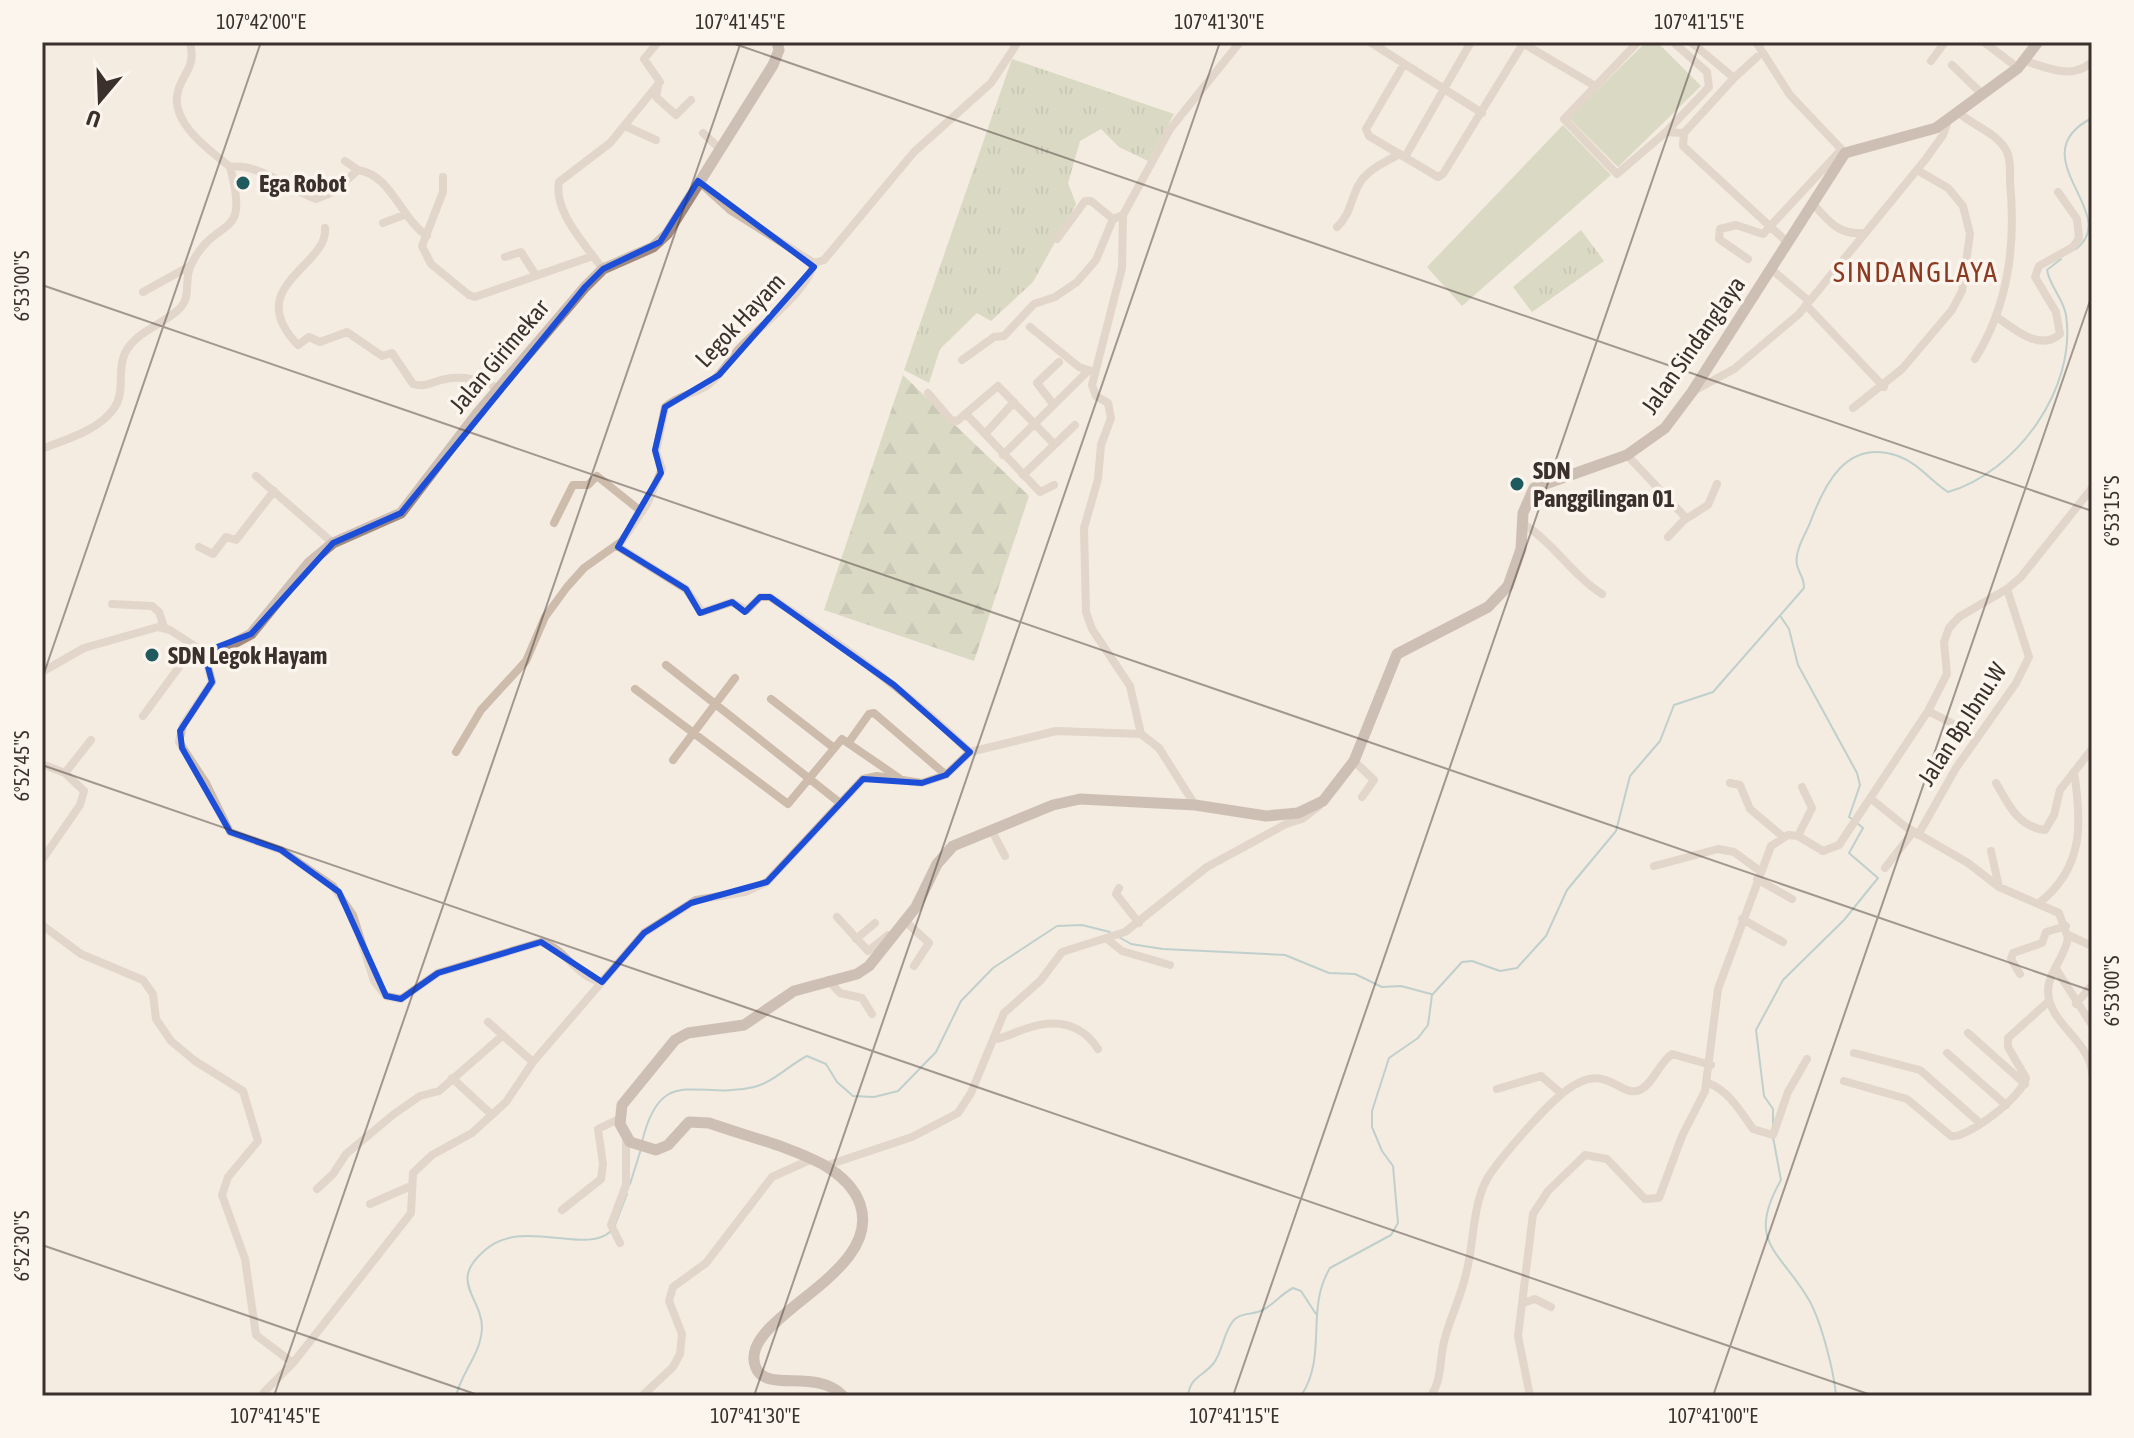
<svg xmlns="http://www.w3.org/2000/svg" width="2134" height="1438" font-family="'Asap Condensed',sans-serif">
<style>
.grass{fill:url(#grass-tufts)}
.forest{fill:url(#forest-firs)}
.pitch{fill:#b8c4a0}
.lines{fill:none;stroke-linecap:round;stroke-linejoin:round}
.stream{stroke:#7fb0b2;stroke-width:2}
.street{stroke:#cdbbac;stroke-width:8}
.secondary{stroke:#a18a7d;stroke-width:11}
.marked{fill:none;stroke:#1d4ed8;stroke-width:6;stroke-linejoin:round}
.ticks{fill:none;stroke:#3b302b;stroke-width:2;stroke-opacity:0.45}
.poi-dot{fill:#1f5a5e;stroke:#fbf5ee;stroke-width:3}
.labels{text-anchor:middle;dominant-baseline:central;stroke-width:7;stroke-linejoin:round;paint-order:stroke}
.poi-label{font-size:24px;font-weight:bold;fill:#3b302b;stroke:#fbf5ee;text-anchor:start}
.street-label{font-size:24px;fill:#3b302b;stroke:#fbf5ee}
.quarter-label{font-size:28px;letter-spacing:2px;fill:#8c3b22;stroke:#fbf5ee}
.neatline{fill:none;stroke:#3b302b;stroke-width:3}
.ticks-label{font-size:20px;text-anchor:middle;fill:#3b302b}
</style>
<defs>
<pattern id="grass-tufts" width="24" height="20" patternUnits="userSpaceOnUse" patternTransform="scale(2)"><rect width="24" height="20" fill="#b8c4a0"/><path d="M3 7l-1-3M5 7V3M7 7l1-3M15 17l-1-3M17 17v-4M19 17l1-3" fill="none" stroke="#97a083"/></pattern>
<pattern id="forest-firs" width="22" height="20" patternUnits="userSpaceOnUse" patternTransform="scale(2)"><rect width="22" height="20" fill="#b8c4a0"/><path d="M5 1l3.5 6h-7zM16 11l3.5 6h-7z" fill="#97a083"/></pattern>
</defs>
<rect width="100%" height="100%" fill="#f4ebe1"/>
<path class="grass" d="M1012 59 1174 114 1148 161 1119 147 1101 129 1080 141 1068 183 1076 204 1033 282 991 321 977 313 940 349 929 383 904 370Z
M1581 230 1604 261 1532 312 1513 287Z"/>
<path class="forest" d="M903 375 1029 496 974 661 824 610Z"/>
<path class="pitch" d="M1646 42H1657L1701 86 1618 167 1569 118Z
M1563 125 1611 175 1462 306 1427 267Z"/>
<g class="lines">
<path class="stream" d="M2076 249C2123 214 2018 156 2092 118
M1781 617 1789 629 1798 665 1857 773 1860 785 1849 817 1852 819
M1119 937 1131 944 1163 949 1285 955 1329 973 1355 974 1382 987 1401 986 1431 994
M1773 1126V1109L1764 1096 1756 1030 1783 980 1844 920 1878 878 1849 853 1863 828 1857 823
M1773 1137 1781 1180C1745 1243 1780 1250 1809 1300 1821 1321 1834 1371 1836 1396
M642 1142C661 1062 697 1101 754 1087 774 1082 789 1065 807 1056L826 1064 837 1082 853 1096 874 1097 898 1091 936 1052 961 1001 993 968 1057 926 1082 925 1110 932
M630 1184 641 1149
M615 1225 627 1194
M456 1396C462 1371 481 1354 482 1328 482 1297 448 1282 484 1251 522 1216 586 1256 611 1231
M1188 1396C1190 1377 1203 1376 1213 1364 1222 1353 1223 1336 1231 1324 1239 1311 1251 1316 1263 1310 1274 1304 1281 1294 1293 1288L1301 1291 1316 1314
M1301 1396C1328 1355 1305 1309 1330 1268L1391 1235 1398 1223 1393 1166 1382 1151 1372 1127V1111L1389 1058 1418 1038 1428 1025 1432 995 1462 962 1472 961 1500 971 1517 968 1546 936 1567 890 1616 831 1630 776 1660 741 1674 705 1713 692 1804 588C1804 577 1799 574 1797 565 1794 552 1805 535 1810 523 1824 485 1846 438 1898 456 1918 463 1931 481 1948 492 2017 472 2077 388 2066 315 2063 298 2050 287 2047 270L2061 259"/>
<path class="street" d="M190 42C197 71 180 73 177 96 173 125 211 151 230 167
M1370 42 1482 113
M1521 42 1595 86
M1638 42 1564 119 1617 174 1666 132 1684 133
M1691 42 1734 78 1684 133 1683 146 1788 243
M1756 42 1790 95 1844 152
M1984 42 2018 68
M1931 61 1945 42
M2025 61C2048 68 2072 80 2092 62
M1404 64 1366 129 1369 136 1438 177 1443 174 1524 42
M1952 65 1982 94
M1734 78 1757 57
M658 87 656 97 676 115 691 100
M1958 112C1973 126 1996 132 2006 150 2011 159 2010 171 2010 181 2016 244 2009 304 1975 359
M625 126 656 140
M1666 132 1709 87 1707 72 1673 42
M703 133 720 149
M1405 157 1471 42
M345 161 358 170
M443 177V192L422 246 431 264 469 295 475 297 593 256 603 269
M698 181 730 210 814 263
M1813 204C1829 221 1838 235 1863 233
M383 223 404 215
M1337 227C1350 215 1350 202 1358 186 1366 170 1385 162 1400 154
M325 228C329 266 241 286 298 345L309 337 320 342 347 332 382 356 392 353 413 384C426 388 433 381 446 379 459 376 487 379 497 389
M1057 239 1085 201H1091L1113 219
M593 256C578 236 554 208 559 182L610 143 660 82 644 59 658 42
M505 257 521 252 535 274
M1748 259 1719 239 1720 229 1736 225 1763 234 1841 150
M1771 269 1809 301
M143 292 190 266
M1806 305 1884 387
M1997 317C2014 329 2040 352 2060 334L2056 312 2035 277 2039 266 2073 247 2079 238 2077 219 2058 192
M1030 327 1079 367 1091 371
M962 360 994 337 1004 336 1034 304 1055 297 1077 282 1096 260 1113 219 1123 215
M1692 392 1734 369 1799 314 1925 160 1943 135 1948 121
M928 393 951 420 957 421 998 386 1054 444
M1053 404 1037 383 1059 362
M1853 408 1902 369 1952 310 1962 291 1970 234 1963 206 1948 188 1917 170
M966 414 1040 492 1054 485
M985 434 1014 402
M42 449C66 439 95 432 112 411 127 393 116 372 125 353 135 332 162 325 178 310 193 297 183 280 191 265 216 213 251 244 230 167 257 162 291 190 316 199L335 191 358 170C391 175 400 217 427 236
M1003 455 1088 371
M1627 455 1686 518 1668 537
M1023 475 1075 425
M256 476 333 543
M1686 519 1708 505 1717 484
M554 523 573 485H588L597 476 642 512
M1522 523C1553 542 1572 575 1602 594
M617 546 686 589 702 612 732 602 747 610 760 597H770C841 643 909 693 970 752
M199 547 213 554 226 537 236 540 274 491
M112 604 152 606 159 612 164 627
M666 665 840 803
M42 672 84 648 158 627 170 630 204 652 212 682 183 725 179 742 206 783 230 832 281 850 333 886 353 915 374 981 386 996 401 999 438 973 541 942C566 948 576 978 602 982
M635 689 788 804 842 739 899 778
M771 699 834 748
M1928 711 1967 731
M143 716 193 648
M1141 734 1130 686 1092 629 1086 612 1084 528 1098 479 1101 445 1111 418 1108 403 1096 396 1092 385 1122 268 1123 215 1170 129 1240 42
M849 742 869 714 874 713 946 775
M456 752 481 710 526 661 545 617 567 587 584 568 622 541 647 504 662 469 656 452 665 407C680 394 696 394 709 384 721 375 727 363 737 351 758 327 807 293 814 263L824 260 914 152 991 83 1018 42
M673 760 735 678
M1354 761 1374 780 1362 797
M42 764 65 773 84 791 80 805 42 860
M65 773 91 740
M1730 783 1740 785 1750 809 1782 836
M1996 783C2008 804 2018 827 2045 830L2054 815 2060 790 2074 772
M1870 798 1906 827 1968 863 1999 887 2059 913 2068 938C2065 957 2048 973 2048 991 2048 1023 2090 1041 2092 1073
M991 829 1005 856
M1918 835 1956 768 2016 683 2029 657 2007 589
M1798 836 1812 808 1802 787
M1991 851 1999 887
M1654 866 1718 849 1734 852 1760 871
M1885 868 1913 832
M1757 879 1792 899
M1119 888 1116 894 1139 923
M2039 903C2084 868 2082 823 2074 772L2092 749
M837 917 868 951 888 935 892 936
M1742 919 1783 942
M905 921 929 943 914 966
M42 925 81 954 143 980 153 994 156 1019 171 1041 195 1061 243 1091 258 1141 228 1177 222 1195 245 1259 256 1335 293 1363 411 1213 413 1173 432 1155 472 1133 506 1102 533 1062 644 933 696 900 745 892 767 882 863 779 877 776 922 783 946 775 970 752 1056 731 1141 734 1159 748 1195 805
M2068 935 2092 946
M856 939 875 923
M1107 939 1122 951 1170 965
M2056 969 2092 1025
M2020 974 2011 959 2013 953 2042 943 2046 932 2066 926
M828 980 840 993 862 998 872 1014
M2076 1004 2092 985
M488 1022 533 1062
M1968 1033 2025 1084
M995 1039C1005 1038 1015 1032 1025 1029 1056 1018 1081 1023 1098 1049
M1854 1053 1920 1070 1980 1123
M1947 1053 2006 1105
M452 1078 492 1115
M1844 1081 1907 1099 1951 1136C1967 1139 2023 1096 2026 1078L2008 1047V1038L2049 1001
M1708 1083C1728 1090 1741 1112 1753 1129L1773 1135 1788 1092 1807 1059
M1497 1089 1541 1076 1562 1094
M825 1166 912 1137 958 1113 971 1093 1004 1013 1041 980 1062 952 1125 932 1207 867 1286 824 1302 819 1319 806
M317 1189 333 1174 346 1154 394 1114 420 1096 439 1091 502 1036
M370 1204 411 1186
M562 1210 601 1179 603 1164 598 1129 619 1119
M620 1243 611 1225 626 1185V1139
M1523 1303 1535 1299 1551 1307
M264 1392 293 1363
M642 1396 673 1367 680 1354 682 1334 669 1301 673 1287 706 1263 772 1177 812 1159
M1431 1396C1443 1378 1439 1357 1445 1338 1451 1316 1461 1296 1466 1274 1474 1245 1472 1206 1487 1179 1498 1160 1545 1107 1563 1093 1607 1057 1618 1099 1640 1090 1653 1084 1659 1063 1672 1054L1711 1065
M1530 1396 1518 1336 1533 1214 1548 1191 1585 1155 1607 1159 1645 1199 1659 1198 1682 1136 1705 1091 1718 989 1771 846 1788 835 1798 836 1823 851 1839 845 1928 711 1947 674 1944 642 1949 628 1959 617 2007 589 2021 577 2092 488"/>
<path class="secondary" d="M204 652 223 649 251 634 309 563 333 543 401 513 476 415 585 287 603 269 653 247 667 234 773 65 779 50 777 42
M843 1396C817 1368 767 1393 756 1368 734 1318 885 1276 860 1204 854 1187 839 1174 824 1165 789 1146 746 1136 709 1123L689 1122 668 1145 656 1150 630 1142 620 1124 622 1105 675 1040 688 1033 744 1025 794 991 857 974 869 966 916 907 937 864 953 846 1053 805 1080 799 1195 805 1266 816 1298 813 1323 801 1354 761 1397 654 1488 607 1508 586 1521 549 1523 513 1534 488 1627 455 1665 428 1692 392 1845 153 1936 128 2018 68 2038 42"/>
</g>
<path d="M0 0H2134V1438H0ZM698 181 814 267 719 375 665 407 655 450 661 473 618 547 686 589 700 613 732 602 745 612 760 597H770L894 685 970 752 946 775 922 783 863 779 767 882 691 903 644 933 602 982 541 942 438 973 401 999 386 996 339 892 281 850 230 832 182 748 180 731 212 682 204 652 251 634 333 543 401 513 585 287 603 269 660 242Z" fill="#f4ebe1" fill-opacity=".55" fill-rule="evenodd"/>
<path class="marked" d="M698 181 814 267 719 375 665 407 655 450 661 473 618 547 686 589 700 613 732 602 745 612 760 597H770L894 685 970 752 946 775 922 783 863 779 767 882 691 903 644 933 602 982 541 942 438 973 401 999 386 996 339 892 281 850 230 832 182 748 180 731 212 682 204 652 251 634 333 543 401 513 585 287 603 269 660 242Z"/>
<path class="ticks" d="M729 42 2092 511M42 285 2092 991M42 679 261 42M42 765 1874 1396M42 1245 481 1396M274 1396 741 42M754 1396 1220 42M1233 1396 1700 42M1713 1396 2092 295"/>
<g class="poi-dot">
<circle cx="243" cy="183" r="8"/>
<circle cx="1517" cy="484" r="8"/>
<circle cx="152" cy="655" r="8"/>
</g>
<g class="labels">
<g class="poi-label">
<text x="259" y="183">Ega Robot</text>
<text x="1533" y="470">SDN<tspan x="1533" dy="28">Panggilingan 01</tspan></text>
<text x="168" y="655">SDN Legok Hayam</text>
</g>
<g class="street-label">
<text transform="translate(740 320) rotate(-47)">Legok Hayam</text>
<text transform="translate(1693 345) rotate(-55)">Jalan Sindanglaya</text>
<text transform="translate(499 356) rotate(-50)">Jalan Girimekar</text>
<text transform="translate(1962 724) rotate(-57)">Jalan Bp.Ibnu.W</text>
</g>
<g class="quarter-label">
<text x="1916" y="272">SINDANGLAYA</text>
</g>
</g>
<rect width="2134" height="1438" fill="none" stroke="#fbf5ee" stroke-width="88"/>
<g transform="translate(100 100) rotate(199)" stroke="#fbf5ee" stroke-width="6" paint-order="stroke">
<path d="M0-6L14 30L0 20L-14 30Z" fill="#3b302b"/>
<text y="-12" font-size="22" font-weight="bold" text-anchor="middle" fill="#3b302b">U</text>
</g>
<rect x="44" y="44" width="2046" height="1350" class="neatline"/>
<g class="ticks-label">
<text x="261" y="29">107°42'00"E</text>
<text x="740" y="29">107°41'45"E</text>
<text x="1219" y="29">107°41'30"E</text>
<text x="1699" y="29">107°41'15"E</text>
<text transform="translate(22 286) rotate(-90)" y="7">6°53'00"S</text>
<text transform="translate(2112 511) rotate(-90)" y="7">6°53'15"S</text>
<text transform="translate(22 766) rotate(-90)" y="7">6°52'45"S</text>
<text transform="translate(2112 991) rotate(-90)" y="7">6°53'00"S</text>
<text transform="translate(22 1246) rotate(-90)" y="7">6°52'30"S</text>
<text x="275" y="1423">107°41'45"E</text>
<text x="755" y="1423">107°41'30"E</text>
<text x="1234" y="1423">107°41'15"E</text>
<text x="1713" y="1423">107°41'00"E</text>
</g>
</svg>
